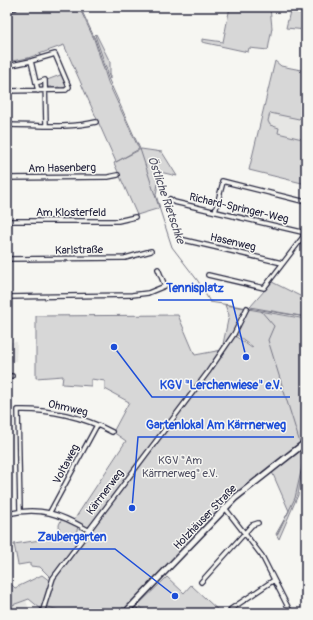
<svg xmlns="http://www.w3.org/2000/svg" width="313" height="620" font-family="Pangolin,sans-serif">
<style>
.built{fill:#e6e6e4}
.green{fill:#d7d7d7;stroke:#7c7c89}
.lines{fill:none;stroke-linecap:round;stroke-linejoin:round}
.stream{stroke:#757583;stroke-width:1}
.street-casing{stroke:#22223b;stroke-width:6}
.secondary-casing{stroke:#22223b;stroke-width:8}
.street{stroke:#f6f6f2;stroke-width:3.5}
.secondary{stroke:#f6f6f2;stroke-width:5}
.tram{stroke:#22223b;stroke-width:1}
.labels{text-anchor:middle;dominant-baseline:central;stroke-width:3;stroke-linejoin:round;paint-order:stroke}
.street-label{font-size:11px;fill:#22223b;stroke:#f6f6f2}
.park-label{font-size:11px;fill:#4f4f62;stroke:#f6f6f2}
.water-label{font-size:12px;font-style:italic;fill:#535365;stroke:#f6f6f2}
.leader{fill:none;stroke:#1d4ed8;stroke-width:1.5}
.callout-dot{fill:#1d4ed8;stroke:#f6f6f2;stroke-width:1.5}
.callout-label{font-size:12px;text-anchor:middle;font-weight:bold;fill:#1d4ed8;stroke:#f6f6f2;stroke-width:3;stroke-linejoin:round;paint-order:stroke}
</style>
<rect width="100%" height="100%" fill="#f6f6f2"/>
<filter id="ink" filterUnits="userSpaceOnUse"><feTurbulence type="fractalNoise" baseFrequency=".025" numOctaves="2"/><feDisplacementMap in="SourceGraphic" scale="8" xChannelSelector="R" yChannelSelector="G"/><feConvolveMatrix kernelMatrix="1 2 1 2 8 2 1 2 1" color-interpolation-filters="sRGB"/></filter>
<g filter="url(#ink)">
<path class="built" d="M275 61 281 66 306 71V140L260 128Z
M7 342H17L16 361H7Z
M26 600 30 613H7V607Z
M45 607 57 610 60 613H43Z"/>
<path class="green" d="M17 7H79L94 39 108 82 139 149 116 162 64 45 28 58 7 62V9H16Z
M230 7H270L272 28 268 50 249 48 248 52 202 42V39L223 42Z
M291 7H306V30L286 28Z
M96 34 110 62V79L95 35Z
M275 61 281 66 306 71V119L301 117 299 119 270 113 268 121 270 125 279 128 278 133 306 140V184L249 170Z
M63 74 68 86 65 89V87L60 89 59 87 52 88V87H48L47 89V80Z
M141 149 162 152 177 176 160 172 156 195 160 208 137 215 114 163Z
M272 282 306 299V317L250 307Z
M225 305 246 308 238 325 222 349 229 315Z
M248 309 306 319V440L236 495 186 549 177 554 169 563 171 565 125 610 123 607 119 613H61L58 610 45 606 53 581 90 529 74 520 126 441 113 432 129 402 105 389V381L91 379V386L62 384 63 376 36 378V316L178 315 195 355 222 350 190 394 235 336 252 348 253 347 236 334Z
M306 447 298 495 279 539 276 534 289 511 272 472Z
M62 518 78 527 76 533 82 537 51 578 40 567 30 566V563L18 565 14 544 60 537 59 525Z
M42 575 50 581 41 609 29 599 7 607V580L15 588Z
M167 577 184 593 191 585 221 613H150L140 607 139 604Z"/>
<g class="lines">
<path class="stream" d="M80 7 95 39 108 78 140 149 172 247 198 281 210 302 306 317
M261 311 274 326 268 340 300 443
M277 535 295 498 304 458 303 451"/>
<g class="street-casing">
<path id="street" d="M7 8H15
M31 61 38 91
M7 66 31 61 55 54 69 87 66 90 7 91
M36 83 45 80 46 125
M7 125C36 125 67 129 96 122
M7 178 108 177 118 175
M222 181 306 202
M170 199 174 202 306 233
M215 212 223 182
M7 221H118L135 217
M180 239 282 263
M7 259 125 258 151 251
M208 275 264 288 306 233
M7 297 132 295 148 293 165 286 158 269
M7 376H12
M225 508 262 556 291 613
M20 510 18 410C49 409 84 417 112 432
M50 512 97 425
M7 514C40 506 60 514 88 530
M201 582 252 525 258 523
M231 609 274 580
M42 613 53 578 208 372 234 334 247 308"/>
</g>
<g class="secondary-casing">
<path id="secondary" d="M125 613 235 498 306 442"/>
</g>
<use href="#street" class="street"/>
<use href="#secondary" class="secondary"/>
<path class="tram" d="M123 613C131 605 137 607 146 613"/>
</g>
</g>
<g class="labels">
<g class="street-label">
<text transform="translate(62 168) rotate(-1)">Am Hasenberg</text>
<text transform="translate(239 208) rotate(13)">Richard-Springer-Weg</text>
<text x="71" y="212">Am Klosterfeld</text>
<text transform="translate(233 242) rotate(13)">Hasenweg</text>
<text transform="translate(79 250) rotate(-1)">Karlstraße</text>
<text transform="translate(68 408) rotate(13)">Ohmweg</text>
<text transform="translate(66 464) rotate(-62)">Voltaweg</text>
<text transform="translate(105 492) rotate(-53)">Kärrnerweg</text>
<text transform="translate(205 517) rotate(-46)">Holzhäuser Straße</text>
</g>
<g class="park-label">
<text x="180" y="460">KGV "Am<tspan x="180" dy="13">Kärrnerweg" e.V.</tspan></text>
</g>
<g class="water-label">
<text transform="translate(166 200) rotate(71)">Östliche Rietschke</text>
</g>
</g>
<path class="leader" d="M246 357L232 300H158M114 347L152 397H290M132 508L138 437H294M175 596L115 549H30"/>
<g class="callout-dot">
<circle cx="246" cy="357" r="4"/>
<circle cx="114" cy="347" r="4"/>
<circle cx="132" cy="508" r="4"/>
<circle cx="175" cy="596" r="4"/>
</g>
<g class="callout-label">
<text x="195" y="292">Tennisplatz</text>
<text x="221" y="389">KGV "Lerchenwiese" e.V.</text>
<text x="216" y="429">Gartenlokal Am Kärrnerweg</text>
<text x="72" y="541">Zaubergarten</text>
</g>
<rect width="313" height="620" fill="none" stroke="#f6f6f2" stroke-width="24"/>
<rect x="12" y="12" width="289" height="596" fill="none" stroke="#22223b" stroke-width="1.5" filter="url(#ink)"/>
</svg>
